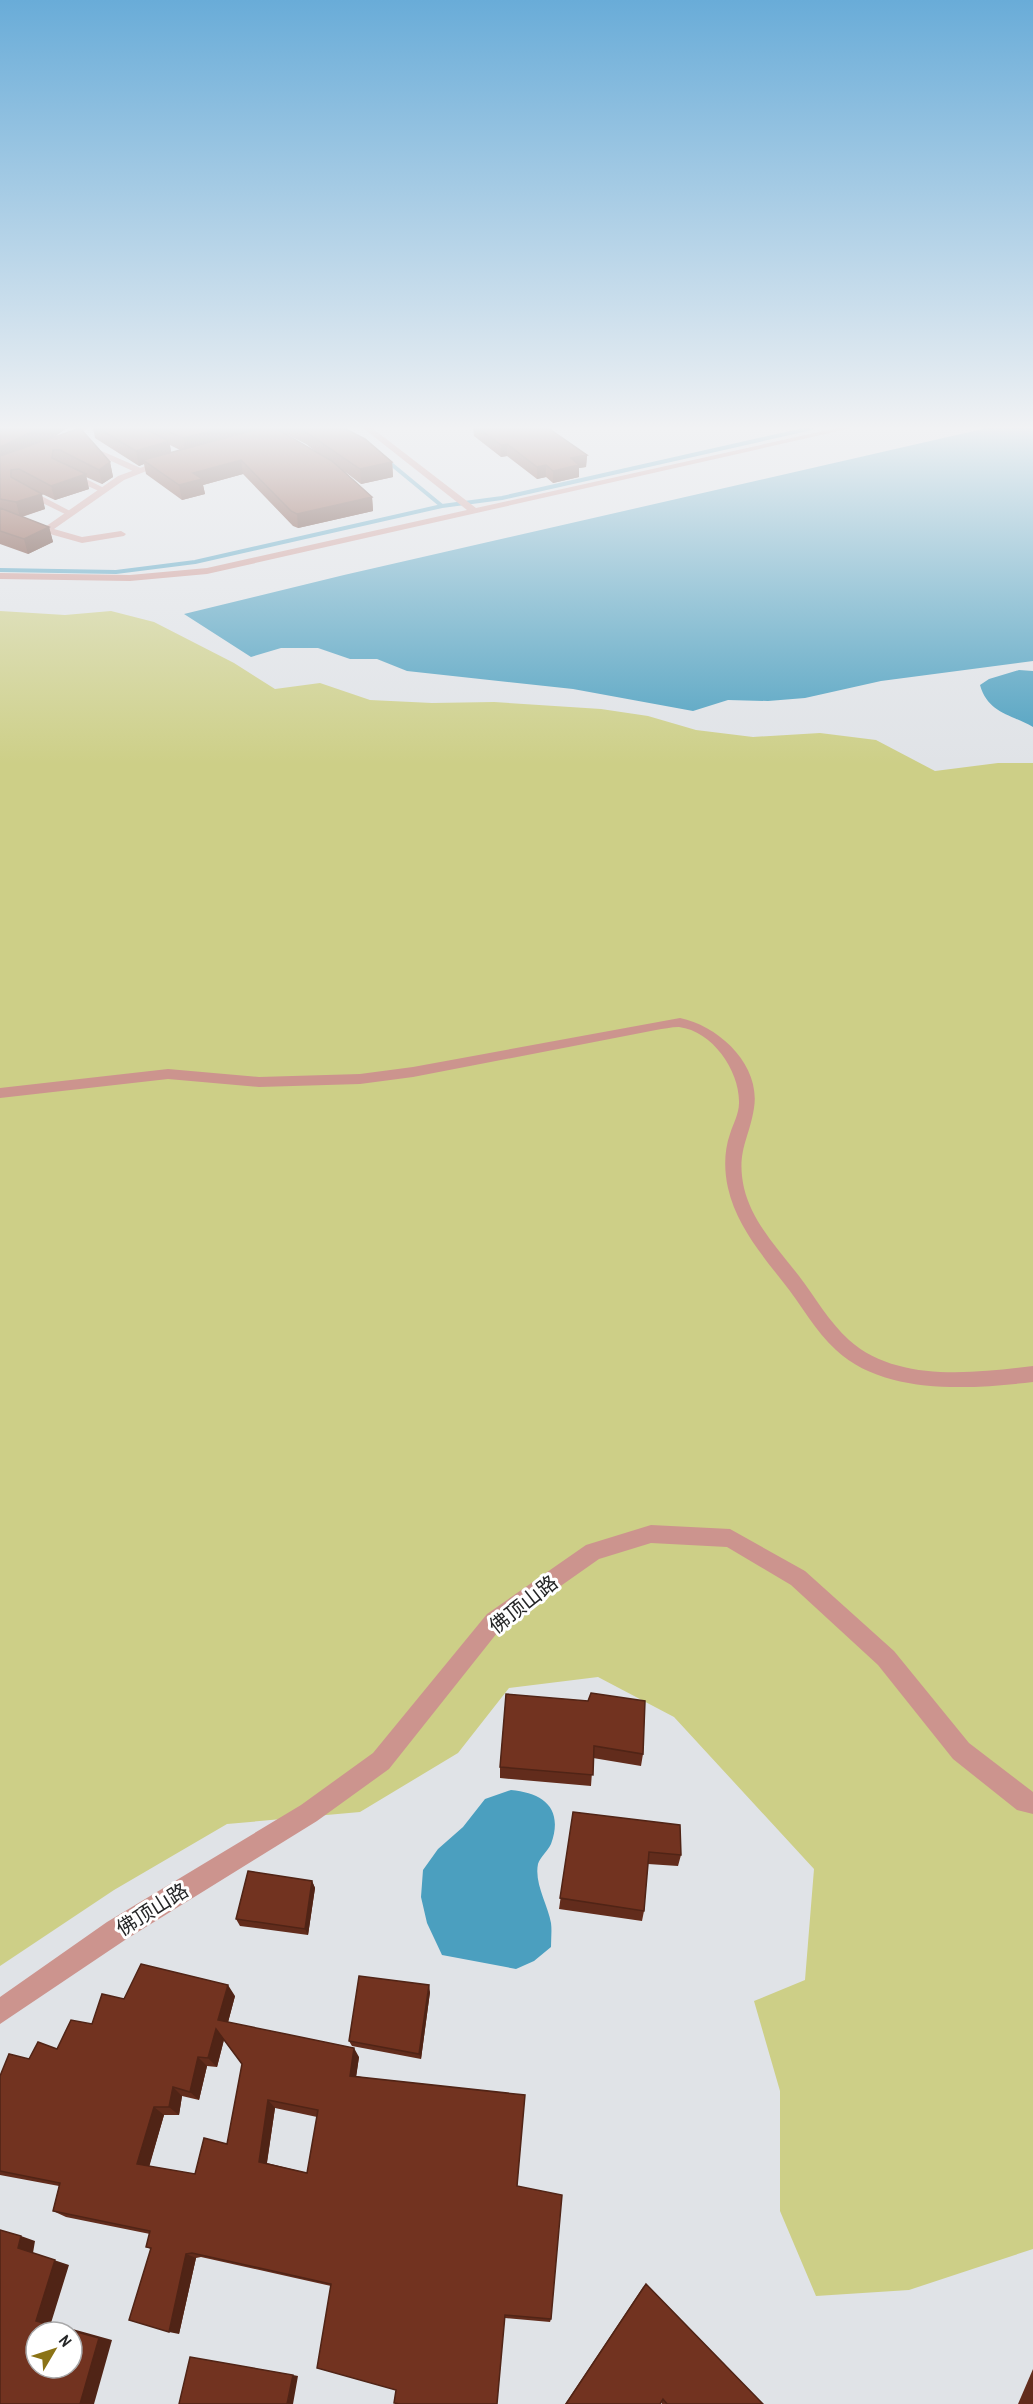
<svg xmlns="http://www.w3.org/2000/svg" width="1033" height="2404" font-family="'Archivo Narrow','Noto Sans SC',sans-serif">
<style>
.green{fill:#cdcf87}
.water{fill:#4b9fbf}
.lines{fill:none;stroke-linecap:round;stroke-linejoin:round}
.stream{stroke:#4b9fbf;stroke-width:4}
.service{fill:#cc948e;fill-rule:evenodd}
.minor{fill:#cc948e;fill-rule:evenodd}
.wall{fill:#622c1c;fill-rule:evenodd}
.shaded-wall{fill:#502416}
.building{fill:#723320;stroke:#502416;stroke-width:1.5;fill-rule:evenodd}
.labels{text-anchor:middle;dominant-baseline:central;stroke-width:6;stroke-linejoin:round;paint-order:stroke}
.near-street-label{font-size:20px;fill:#252627;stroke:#fff}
</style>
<rect width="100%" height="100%" fill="#e0e3e7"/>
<path class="green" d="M0 611 65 615 111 611 154 622 234 663 275 689 320 683 370 700 432 703 494 702 601 709 648 716 696 730 753 737 820 733 876 740 935 771 998 763H1033V2249L909 2290 816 2296 780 2211V2091L754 2001 805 1980 814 1869 674 1717 598 1677 509 1688 458 1753 360 1812 227 1824 114 1890 0 1966Z"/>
<path class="water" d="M987 428H1033V661L881 681 805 698 768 701 728 700 693 711 573 689 407 671 377 659H350L318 648H281L251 657 184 614 344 575Z
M1019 670 1033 671V727C1010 714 988 713 980 685L989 679Z
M511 1790C543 1793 564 1808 551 1844 548 1851 540 1857 538 1864 534 1883 548 1905 551 1923 552 1931 551 1939 551 1947L534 1961 516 1969 442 1955 427 1923 421 1897 423 1870 438 1849 463 1827 485 1799Z"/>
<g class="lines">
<path class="stream" d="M385 459 442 506
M0 570 116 572 195 562 442 506 502 498 812 428"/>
<path class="service" d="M97 449 143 469 144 471 137 473 94 453 93 451Z
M70 474H76L108 490 101 492 70 478Z
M24 490H30L72 512 65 514 24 494Z"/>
<path class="minor" d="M79 428H90L64 441 57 439Z
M363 428H372L476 508 837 428H852L207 574 130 581 0 579V573L130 575 207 568 467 510Z
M162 460 169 462 124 480 54 529 82 537 121 531 126 534 124 536 82 543 0 520V514L45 527 118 476Z
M680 1018C719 1026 761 1065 754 1108 749 1140 736 1151 744 1188 752 1222 778 1249 799 1276 815 1297 829 1322 849 1340 897 1383 975 1373 1033 1366V1382C972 1389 885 1396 836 1350 815 1331 801 1304 783 1282 761 1254 736 1224 728 1188 724 1170 724 1151 730 1134 733 1124 739 1114 739 1103 740 1072 713 1031 679 1027 671 1027 663 1029 656 1030L413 1077 360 1084 259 1087 168 1079 0 1098V1088L168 1069 259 1077 360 1074 413 1067Z
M651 1525 730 1529 805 1571 894 1651 969 1743 1033 1792V1814L1017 1810 953 1759 878 1665 791 1585 727 1547 651 1543 599 1559 501 1628 389 1769 317 1821 125 1940 0 2024V1997L107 1922 301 1805 373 1753 487 1614 586 1545Z"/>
</g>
<path class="wall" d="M0 428 52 438 110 462 113 477 102 484 86 477 89 489 55 500 40 493 45 509 22 517 49 527 53 542 28 554 0 544Z
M93 428H344L392 462 393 477 361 484 344 471 372 497 373 511 298 528 293 526 243 474 203 485 205 494 182 500 146 474 144 464 139 466 95 438ZM282 432 306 444 315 451ZM170 445 180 450 171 453Z
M473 428H548L587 455 586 467 579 468V477L553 483 546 477 537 479 507 456 501 457 474 436Z
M506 1694 643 1754 641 1766 593 1758 591 1786 500 1778V1767Z
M573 1812 681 1855 678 1866 648 1864 644 1911 642 1921 559 1909Z
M312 1881 315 1888 308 1935 240 1926 236 1919Z
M430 1992 421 2059 352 2046 349 2041Z
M235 1996 228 2022 359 2057 356 2076 524 2104 517 2186 551 2319 550 2322 505 2318 396 2390 331 2286 201 2257 196 2258 179 2334 151 2249 146 2247 150 2234 66 2217 53 2211 59 2186 0 2175V2076L29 2059 57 2049 92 2024 124 1999ZM224 2040 242 2064 227 2144 195 2174 149 2166 164 2115H179L182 2096 199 2100 207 2066 217 2067ZM275 2108 317 2117 307 2173 267 2163Z
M646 2284 763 2404H662L661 2402 660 2404H565L643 2287Z
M1033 2369V2404H1018Z"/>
<path class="shaded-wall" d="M39 428H67L53 438 0 463V447Z
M223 428H263L185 452 183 438Z
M169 441 172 456 143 460 144 464 139 466 136 451Z
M507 444V456L501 457V445Z
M587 455 586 467 579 468V477L553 483V471L571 458Z
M241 460 243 474 203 485 205 494 182 500 179 485 193 473Z
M110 462 113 477 102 484 99 470Z
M392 462 393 477 361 484 360 469Z
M546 465V477L537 479V467Z
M86 474 89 489 55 500 51 486Z
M42 494 45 509 20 517 16 502Z
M372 497 373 511 298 528 297 514Z
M49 527 53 542 28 554 24 539Z
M312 1881 315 1888 308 1935 305 1929Z
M228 1985 235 1996 226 2030 218 2020Z
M429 1985 430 1992 421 2059 419 2054Z
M216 2029 224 2039 217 2067 208 2058Z
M354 2048 359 2057 355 2085 350 2076Z
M198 2057 207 2066 199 2100 190 2092Z
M173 2087 182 2096 179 2115 169 2107Z
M268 2100 275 2108 266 2168 259 2162Z
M154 2107 164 2115 148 2171 137 2164Z
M21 2236 35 2241 33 2253 69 2265 51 2323 112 2340 94 2404H80L36 2321 18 2248Z
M186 2254 196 2258 179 2334 169 2332Z
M293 2375 298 2376 293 2404H287Z"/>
<path class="building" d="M0 428H39L0 447Z
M80 428 110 462 99 470 60 450H53L52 458 86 474 51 486 19 469 11 470V477L42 494 16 502 0 499V456Z
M98 428H143L169 441 136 451Z
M160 428H223L183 438Z
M262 428H275L332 461 372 497 297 514 291 511 241 460 193 473 202 479 179 485 143 460Z
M300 428H344L365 439 392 462 360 469Z
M478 428H548L587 455 571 458 579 465 553 471 546 465 537 467 507 444 501 445Z
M0 508 49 527 24 539 0 531Z
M591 1693 645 1701 643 1754 594 1746 593 1775 500 1767 506 1694 588 1701Z
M573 1812 680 1825 681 1855 649 1852 644 1911 560 1898Z
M248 1871 312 1881 305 1929 236 1919Z
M141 1964 228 1985 218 2020 354 2048 350 2076 525 2095 517 2186 562 2195 551 2319 505 2315 497 2404H399L394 2403 396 2390 317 2368 331 2284 192 2253 186 2254 169 2332 129 2320 151 2248 146 2247 150 2231 53 2211 60 2183 0 2171V2076L9 2054 29 2059 38 2042 57 2049 71 2020 92 2024 102 1994 124 1999ZM216 2029 242 2064 227 2144 204 2138 195 2174 137 2164 154 2107H169L173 2087 190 2092 198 2057 208 2058ZM268 2100 318 2110 307 2173 259 2162Z
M359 1976 429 1985 419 2054 349 2041Z
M0 2230 21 2236 18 2248 55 2260 36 2321 99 2338 80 2404H0ZM36 2332H72V2368H36Z
M646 2284 763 2404H667L663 2399 660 2404H566Z
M190 2357 293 2375 287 2404H179Z"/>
<linearGradient id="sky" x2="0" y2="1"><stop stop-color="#69acd8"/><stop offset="0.56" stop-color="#f1f2f4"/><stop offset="1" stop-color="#f1f2f4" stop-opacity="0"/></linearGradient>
<rect width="1033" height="764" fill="url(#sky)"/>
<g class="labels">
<g class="near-street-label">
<text transform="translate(523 1604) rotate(-38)">佛顶山路</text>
<text transform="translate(152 1909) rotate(-32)">佛顶山路</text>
</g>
</g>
<g transform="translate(54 2350) rotate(51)"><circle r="28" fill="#ffffff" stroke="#a8a8a9" stroke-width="1.5"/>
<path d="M0-4.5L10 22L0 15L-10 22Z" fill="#8b7316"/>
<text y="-9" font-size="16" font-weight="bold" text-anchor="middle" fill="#252627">N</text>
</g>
</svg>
